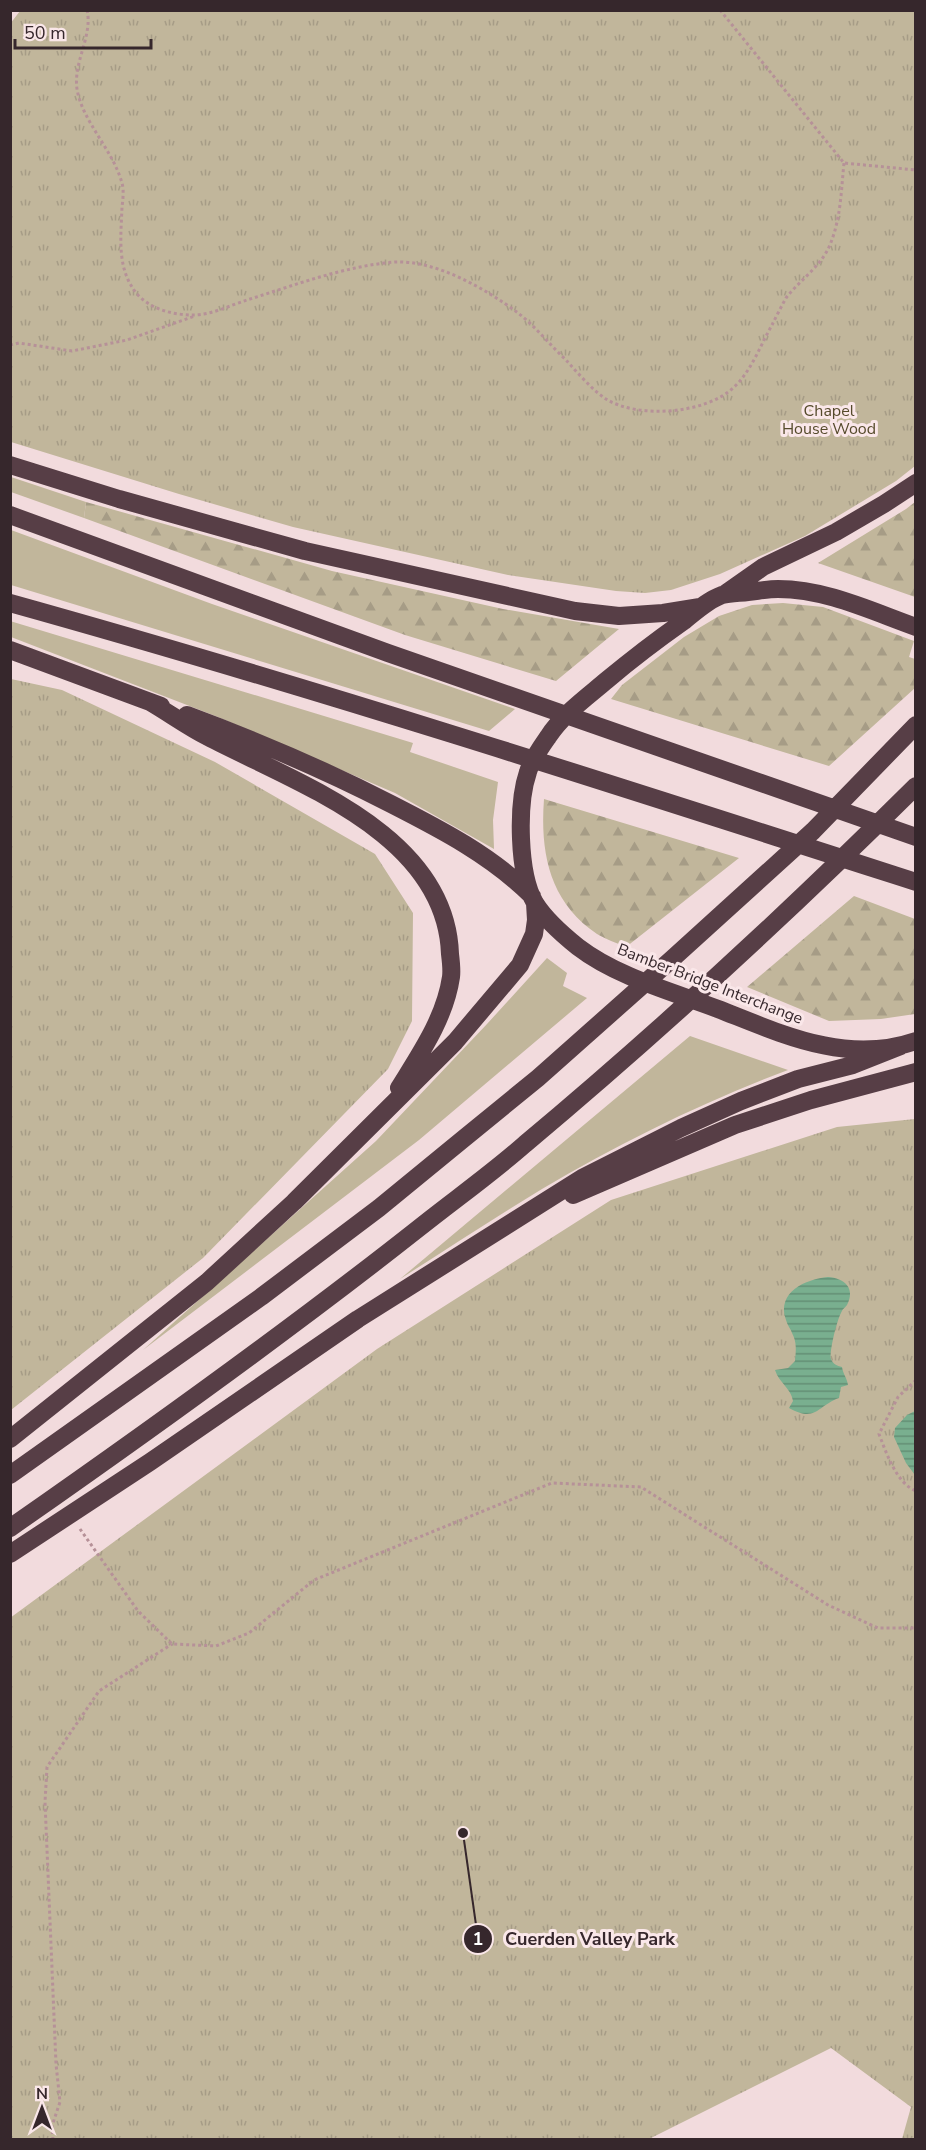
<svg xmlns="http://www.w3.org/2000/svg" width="926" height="2150" font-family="'Nunito Sans',sans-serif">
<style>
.green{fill:#c1b69b}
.forest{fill:url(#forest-firs)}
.park{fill:url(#park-tufts)}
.water{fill:url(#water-rules)}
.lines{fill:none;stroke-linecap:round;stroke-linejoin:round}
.path{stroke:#b69198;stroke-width:3;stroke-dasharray:3 3;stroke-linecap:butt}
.highway{stroke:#573e46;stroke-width:18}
.labels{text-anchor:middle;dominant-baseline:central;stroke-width:6;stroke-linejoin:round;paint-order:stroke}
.park-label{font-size:16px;fill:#554a2b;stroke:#fae7e9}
.street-label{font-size:16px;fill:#36272c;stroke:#fae7e9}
.leader{fill:none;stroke:#36272c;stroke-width:2}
.callout-dot{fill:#36272c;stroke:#fae7e9;stroke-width:2}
.mark-label{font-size:18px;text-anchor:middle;font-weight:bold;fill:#fff}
.callout-label{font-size:18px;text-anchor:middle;font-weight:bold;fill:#36272c;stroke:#fae7e9;stroke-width:6;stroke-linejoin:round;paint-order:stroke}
</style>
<defs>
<pattern id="forest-firs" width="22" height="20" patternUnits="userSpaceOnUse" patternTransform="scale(1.5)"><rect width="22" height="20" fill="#c1b69b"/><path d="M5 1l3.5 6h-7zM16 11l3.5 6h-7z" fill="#a69c86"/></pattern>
<pattern id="park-tufts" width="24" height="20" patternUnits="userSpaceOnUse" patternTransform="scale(1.5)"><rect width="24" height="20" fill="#c1b69b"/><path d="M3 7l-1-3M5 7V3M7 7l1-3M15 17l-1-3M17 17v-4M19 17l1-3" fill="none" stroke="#a69c86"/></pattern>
<pattern id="water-rules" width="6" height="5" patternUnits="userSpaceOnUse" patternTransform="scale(1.5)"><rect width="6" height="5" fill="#79af8f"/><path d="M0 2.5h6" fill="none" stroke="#648e75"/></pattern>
</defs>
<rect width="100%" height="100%" fill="#f2dbdd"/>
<path class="green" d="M11 477 86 502 84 518 11 492Z
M11 530 212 604 515 709 489 731 11 585Z
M10 621 413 743 410 752 498 782 493 820 494 849 395 793 218 717 11 637Z
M547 958 567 973 563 986 587 998 419 1140 143 1350 376 1141 487 1024Z
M690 1036 788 1070C703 1102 620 1143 542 1189 494 1218 447 1249 400 1279Z"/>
<path class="forest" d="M86 502 332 571 503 609 619 629 556 681 405 635 84 518Z
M915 502V597L818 563 906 509Z
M783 603 823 607 914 641 909 657 915 659V688L829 766 611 699 622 685 684 637 719 616 752 605Z
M544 799 739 858 626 947C617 943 605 939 597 934 549 902 540 852 544 799Z
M854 896 915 919V1014L881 1019 829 1021 747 987Z"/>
<path class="park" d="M20 11H915V466L896 481 805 536 720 574 671 590 645 593 616 591 508 575 293 527 179 494 11 442 10 24Z
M11 679 62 690 215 762 375 854 413 913 412 1021 388 1069 203 1258 11 1410Z
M915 1119V2139H902L911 2107 831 2048 649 2139H11L10 1618 377 1349 611 1200 837 1127Z"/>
<path class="water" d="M828 1277C844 1278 856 1288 847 1305 844 1309 843 1308 841 1313 837 1320 829 1352 831 1359 833 1364 837 1366 842 1367 843 1374 847 1378 848 1385L841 1387 839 1398C817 1406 816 1423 789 1408L793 1401C791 1388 779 1383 775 1370L788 1368 795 1361C796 1351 797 1342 792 1333 791 1329 787 1325 786 1320 776 1292 806 1279 828 1277Z
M915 1411V1475L906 1463 894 1437 895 1428 907 1415Z"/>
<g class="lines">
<path class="path" d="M87 10C93 36 73 62 77 89 82 121 113 150 122 183 124 190 123 199 122 207 121 237 116 270 138 295 152 310 174 315 194 315 211 315 231 305 247 300 295 285 345 266 395 262 436 260 486 289 518 313 535 326 550 345 566 360 578 373 591 389 606 399 638 419 705 414 733 388 751 372 760 346 772 325 776 317 781 307 786 298 799 281 820 267 829 247 841 220 841 191 844 163
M720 10 844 163 916 170
M10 345 19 343 72 351 127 340 195 316
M916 1380 898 1397 879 1434C886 1452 896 1483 916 1491
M80 1529 138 1611 172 1644 216 1646 249 1633 314 1580 552 1483 641 1487 828 1605 878 1628H916
M53 2140 52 2126 60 2102 56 2064 45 1802 47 1767 99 1691 172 1644"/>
<path class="highway" d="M10 465 119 499 305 551 575 611 619 616 663 613 700 607
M10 515 388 653 916 837
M726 593 763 567 836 532 884 504 916 483
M10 603C315 688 615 785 916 882
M916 627C871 611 826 589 778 589 768 589 758 591 748 592 740 593 730 593 722 595 708 600 695 612 684 621 657 640 632 659 607 680 587 697 562 715 548 737 541 747 531 761 528 772 517 804 518 874 535 903 545 919 563 935 578 947 617 977 673 992 718 1009 782 1034 846 1065 916 1041
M10 650 161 706
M150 702C169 713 188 727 208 737 298 784 446 834 450 954 451 962 452 970 451 977 445 1018 420 1054 399 1088
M187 715C257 741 325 770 391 804 442 830 492 856 532 896
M573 1195 735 1125 811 1100 916 1072
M10 1439 207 1282 294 1202 455 1042 520 965 534 934 536 920 535 903
M10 1475 261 1297 379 1208 462 1140 538 1078 672 959 813 831 916 725
M10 1528C149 1431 286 1333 419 1228 454 1200 491 1174 525 1144 660 1031 790 911 916 786
M10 1554 150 1462 358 1319 582 1178 681 1128 741 1101 798 1079 853 1065 901 1046"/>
</g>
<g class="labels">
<g class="park-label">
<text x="829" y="411">Chapel<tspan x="829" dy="18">House Wood</tspan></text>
</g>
<g class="street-label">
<text transform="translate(710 984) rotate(21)">Bamber Bridge Interchange</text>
</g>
</g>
<path class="leader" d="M463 1833L478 1939"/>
<g class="callout-dot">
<circle cx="463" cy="1833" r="6"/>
<circle cx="478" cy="1939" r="15"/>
</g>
<g class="mark-label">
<text x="478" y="1945">1</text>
</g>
<g class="callout-label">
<text x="590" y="1945">Cuerden Valley Park</text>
</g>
<rect width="926" height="2150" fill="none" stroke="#36272c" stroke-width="24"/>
<g transform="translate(42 2108)" stroke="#fae7e9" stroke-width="4.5" paint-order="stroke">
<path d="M0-4.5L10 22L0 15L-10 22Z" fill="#36272c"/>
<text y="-9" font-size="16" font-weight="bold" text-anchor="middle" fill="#36272c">N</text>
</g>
<path d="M15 39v9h136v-9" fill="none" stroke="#36272c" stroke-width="3"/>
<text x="24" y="39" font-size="18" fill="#36272c" stroke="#fae7e9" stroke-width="4.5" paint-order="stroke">50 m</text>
</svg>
